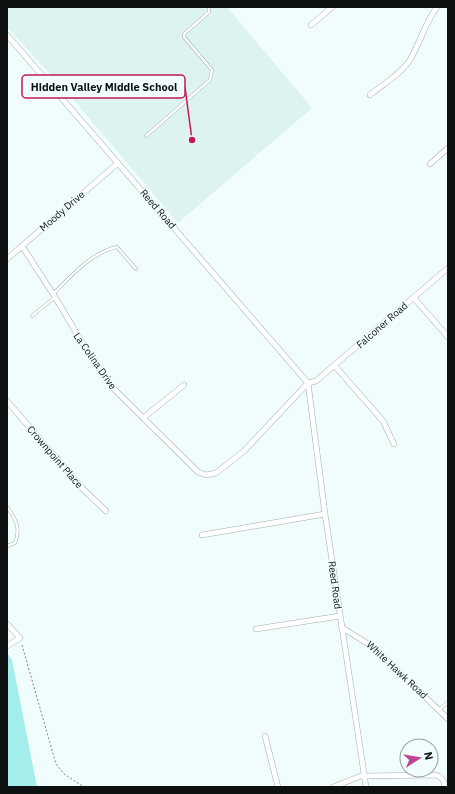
<svg xmlns="http://www.w3.org/2000/svg" width="455" height="794" font-family="'IBM Plex Sans',sans-serif">
<style>
.built{fill:#ddf3f2}
.green{fill:#a3edeb}
.lines{fill:none;stroke-linecap:round;stroke-linejoin:round}
.service-casing{stroke:#a2aead;stroke-width:3.5}
.minor-casing{stroke:#a2aead;stroke-width:6}
.path{stroke:#7c8584;stroke-width:1;stroke-dasharray:2 2;stroke-linecap:butt}
.service{stroke:#fff;stroke-width:2.5}
.minor{stroke:#fff;stroke-width:5}
.labels{text-anchor:middle;dominant-baseline:central;stroke-width:3;stroke-linejoin:round;paint-order:stroke}
.street-label{font-size:10px;fill:#0d1111;stroke:#f0fdfc}
.leader{fill:none;stroke:#c2185b;stroke-width:1.5}
.callout-dot{fill:#c2185b;stroke:#f0fdfc;stroke-width:1.5}
.callout{fill:#f0fdfc;stroke:#c2185b;stroke-width:1.5}
.callout-label{font-size:11px;text-anchor:middle;font-weight:bold;fill:#0d1111}
</style>
<rect width="100%" height="100%" fill="#f0fdfc"/>
<path class="built" d="M7 7H227L312 108 178 223 71 97 7 27Z"/>
<path class="green" d="M7 653 12 660 37 787H7Z"/>
<g class="lines">
<g class="service-casing">
<path id="service" d="M146 136 210 80 212 70 184 37V34L209 12V7
M54 293C71 276 92 252 117 247L136 269
M32 316 55 297
M7 507C16 519 21 529 15 543L7 546
M439 710 448 702"/>
</g>
<g class="minor-casing">
<path id="minor" d="M311 25 332 7
M7 35 308 383 316 381 323 375 448 268
M370 95C383 84 401 74 410 60 420 43 425 23 437 7
M430 164 448 148
M22 246 55 297 92 359 115 390 198 472 206 475 216 473 244 451 308 383
M7 259 118 163
M414 298 448 337
M335 366 383 421 394 444
M308 383 325 514 366 787
M7 401 83 489 106 511
M143 418 184 385
M202 535 325 514
M7 624 20 638 7 646
M341 627 373 647 448 719
M256 629 340 616
M265 736 278 787
M333 787 361 776 436 775C442 777 444 780 445 787"/>
</g>
<path class="path" d="M22 645 56 764 64 774 84 787"/>
<use href="#service" class="service"/>
<use href="#minor" class="minor"/>
</g>
<g class="labels">
<g class="street-label">
<text transform="translate(158 209) rotate(49)">Reed Road</text>
<text transform="translate(62 211) rotate(-41)">Moody Drive</text>
<text transform="translate(382 325) rotate(-41)">Falconer Road</text>
<text transform="translate(95 361) rotate(55)">La Colina Drive</text>
<text transform="translate(55 457) rotate(49)">Crownpoint Place</text>
<text transform="translate(335 585) rotate(82)">Reed Road</text>
<text transform="translate(397 670) rotate(43)">White Hawk Road</text>
</g>
</g>
<path class="leader" d="M192 140L185 87"/>
<circle class="callout-dot" cx="192" cy="140" r="4"/>
<rect class="callout" x="22" y="75" width="163" height="23" rx="4"/>
<g class="callout-label">
<text x="104" y="91">Hidden Valley Middle School</text>
</g>
<rect width="455" height="794" fill="none" stroke="#0d1111" stroke-width="16"/>
<g transform="translate(419 758) rotate(78)"><circle r="19" fill="#f0fdfc" stroke="#959f9e"/>
<path d="M0-3L7 15L0 10L-7 15Z" fill="#bf4495"/>
<text y="-6" font-size="11" font-weight="bold" text-anchor="middle" fill="#0d1111">N</text>
</g>
</svg>
